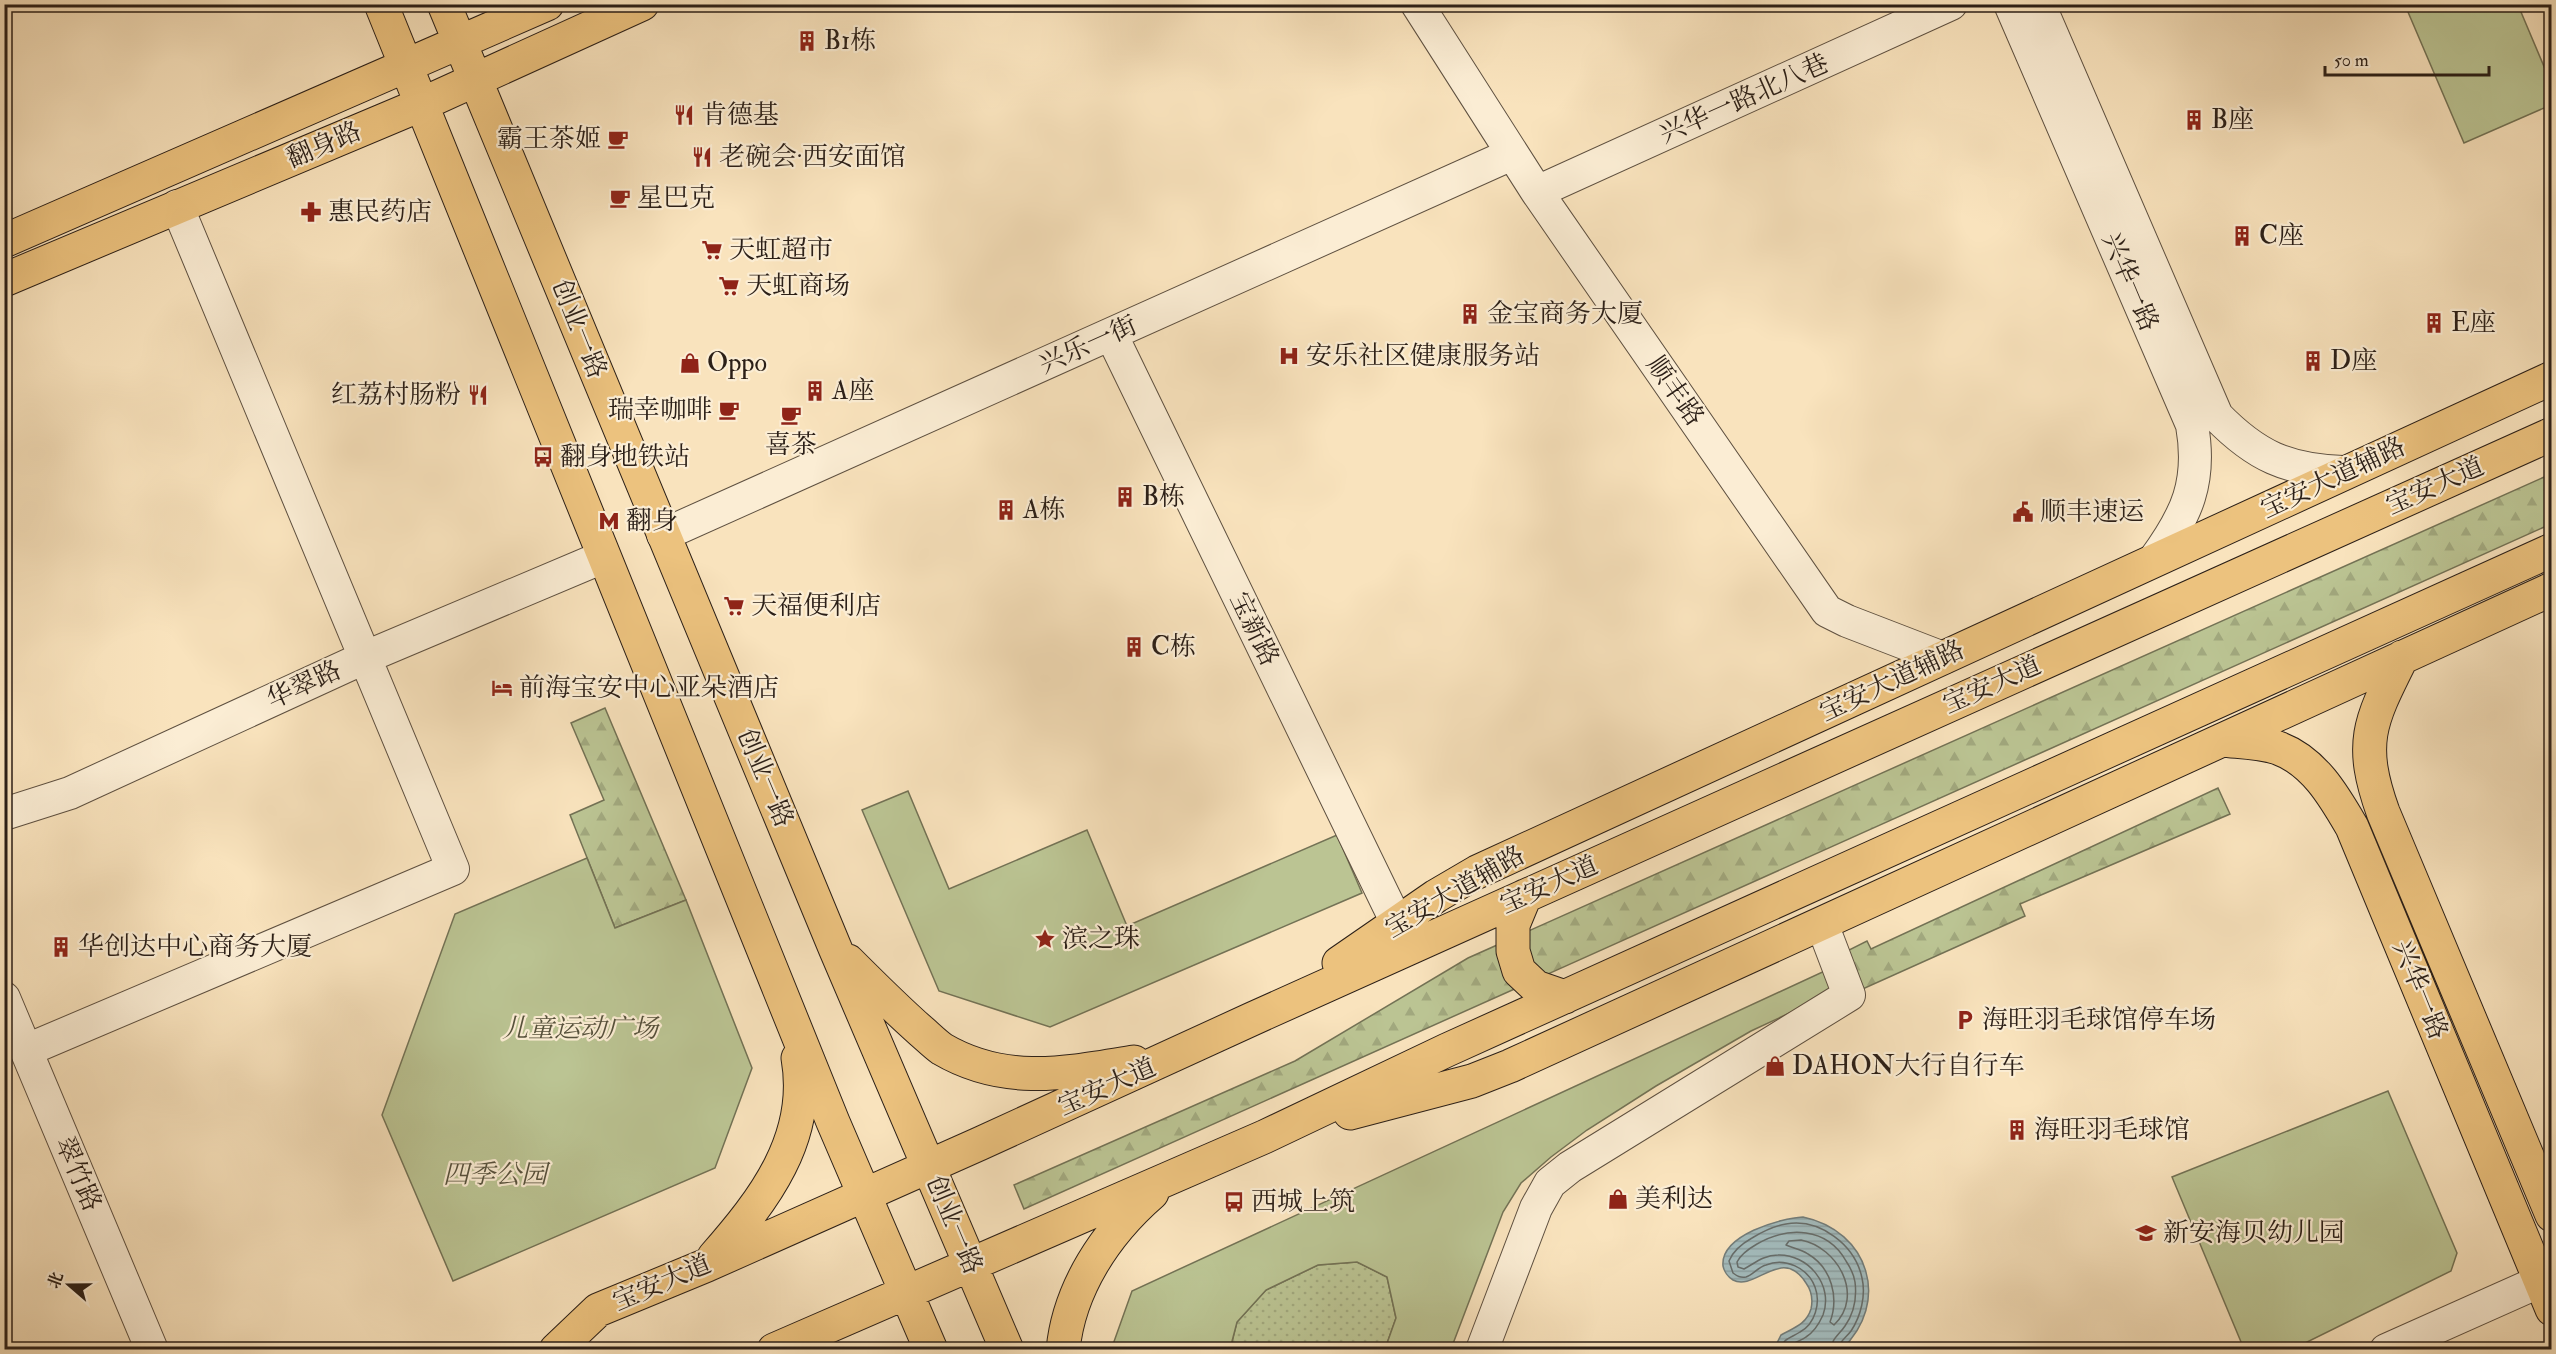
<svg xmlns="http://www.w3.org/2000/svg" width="2556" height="1354" font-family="'IM FELL Double Pica','Noto Serif SC',serif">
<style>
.grass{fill:url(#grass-dots);stroke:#737255;stroke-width:1.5}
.forest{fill:url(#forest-firs);stroke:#737255;stroke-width:1.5}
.park{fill:#bbc493;stroke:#737255;stroke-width:1.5}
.water{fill:url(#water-rules);stroke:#737d7a;stroke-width:1.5}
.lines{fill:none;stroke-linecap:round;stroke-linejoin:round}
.shore{stroke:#676d6a;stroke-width:1.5}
.minor-casing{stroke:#5e5040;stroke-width:34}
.major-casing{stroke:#2b1f17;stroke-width:35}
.minor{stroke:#fbedd4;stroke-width:32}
.major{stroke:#ecc27e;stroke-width:33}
.labels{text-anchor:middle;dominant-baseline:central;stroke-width:4.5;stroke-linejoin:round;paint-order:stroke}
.poi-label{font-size:26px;fill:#2b1f17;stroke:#fbedd4;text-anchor:start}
.street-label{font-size:26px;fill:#2b1f17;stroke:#fbedd4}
.park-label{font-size:26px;font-style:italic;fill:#56513c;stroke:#fbedd4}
</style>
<defs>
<pattern id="grass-dots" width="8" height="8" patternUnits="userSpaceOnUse" patternTransform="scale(1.5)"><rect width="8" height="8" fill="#bbc493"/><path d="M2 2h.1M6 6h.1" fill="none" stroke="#a1a87e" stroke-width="1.8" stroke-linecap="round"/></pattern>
<pattern id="forest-firs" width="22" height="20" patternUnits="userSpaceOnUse" patternTransform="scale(1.5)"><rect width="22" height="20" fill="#bbc493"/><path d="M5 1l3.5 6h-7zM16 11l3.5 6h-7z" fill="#a1a87e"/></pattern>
<pattern id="water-rules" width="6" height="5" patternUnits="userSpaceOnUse" patternTransform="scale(1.5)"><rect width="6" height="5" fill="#a3bbbc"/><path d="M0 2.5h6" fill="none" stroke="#8ca0a1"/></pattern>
</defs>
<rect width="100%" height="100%" fill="#f9e3bd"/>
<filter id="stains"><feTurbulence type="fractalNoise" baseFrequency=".00333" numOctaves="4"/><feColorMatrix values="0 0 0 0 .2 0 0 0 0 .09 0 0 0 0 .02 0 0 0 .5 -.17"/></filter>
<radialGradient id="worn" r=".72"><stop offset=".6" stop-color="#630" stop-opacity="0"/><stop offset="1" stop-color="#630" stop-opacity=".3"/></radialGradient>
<path class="grass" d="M1357 1262 1387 1277 1396 1318 1385 1349 1230 1350 1237 1322 1266 1290 1318 1265Z"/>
<path class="forest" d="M2551 474V524L1024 1209 1014 1185 1295 1061 1468 958Z
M605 708 686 900 615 928 570 815 604 800 571 723Z
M2218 788 2230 814 2020 904 2025 916 1856 992 1841 954 1867 941 1871 949Z"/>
<path class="park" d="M2405 5H2518L2551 83V105L2464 143Z
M908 791 949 889 1087 830 1127 926 1337 835 1362 893 1050 1027 939 991 862 810Z
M587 858 615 928 686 900 752 1068 715 1168 453 1281 382 1115 455 914Z
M1829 969 1839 990 1751 1031 1656 1086 1587 1130 1551 1157 1521 1183 1503 1212 1451 1349H1385L1396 1318 1387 1277 1357 1262 1318 1265 1266 1290 1237 1322 1230 1349 1111 1350 1132 1291Z
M2388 1091 2457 1253 2451 1271 2293 1349H2244L2172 1177Z"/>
<path class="water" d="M1803 1217C1869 1231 1891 1302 1842 1349H1774L1781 1335C1793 1328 1806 1325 1811 1309 1813 1300 1811 1290 1806 1283 1782 1245 1755 1292 1733 1280 1728 1277 1724 1271 1723 1266 1720 1235 1781 1218 1803 1217Z"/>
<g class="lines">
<path class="shore" d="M1801 1240C1837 1247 1865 1295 1834 1325L1830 1322C1839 1298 1832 1268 1808 1254 1801 1249 1792 1248 1786 1245L1789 1241Z
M1780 1350C1783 1338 1791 1338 1800 1332 1815 1324 1821 1303 1815 1287 1808 1268 1785 1257 1766 1265 1758 1267 1753 1275 1746 1277 1740 1278 1737 1276 1733 1273L1729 1261C1733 1251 1743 1243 1752 1238 1762 1232 1774 1226 1786 1224 1820 1218 1855 1245 1862 1278 1866 1295 1861 1316 1851 1331 1846 1338 1839 1341 1838 1350
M1788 1350C1792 1341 1800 1342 1806 1337 1814 1332 1819 1324 1823 1315 1834 1285 1808 1254 1778 1255 1764 1255 1755 1263 1744 1269L1738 1267 1737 1262C1741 1254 1750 1248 1757 1244 1788 1226 1827 1227 1846 1261 1850 1267 1854 1275 1855 1282 1857 1298 1854 1313 1845 1326 1839 1335 1831 1339 1831 1350"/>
<g class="minor-casing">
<path id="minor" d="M1417 4 1537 192 1827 611 1847 621 1943 658
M2010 4 2192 425C2202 482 2187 515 2154 560
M2039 4 2217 416C2256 456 2287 470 2343 472
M1537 192 1951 4
M1111 334 1397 923
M663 535 1512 154
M4 814 70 793 366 657 603 557
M4 998 152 1350
M27 1050 453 869 177 206
M1482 1350 1536 1208 1550 1183 1570 1167 1849 995 1822 924
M2386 1350 2552 1276"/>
</g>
<g class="major-casing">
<path id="major" d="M381 4 833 1122 931 1350
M444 4 835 948 1007 1350
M4 241 547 4
M4 280 420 105 642 4
M2402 657C2370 721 2358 742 2383 812L2552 1215
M2222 740C2240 742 2260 742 2278 748 2314 761 2334 796 2352 827L2552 1309
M1525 896 1513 925V951L1519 971 1536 987 1565 997
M848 961C872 985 896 1009 921 1031 928 1037 935 1044 942 1049 1005 1086 1067 1073 1134 1062
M1339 963 1436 896 1477 872 2552 378
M1350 1113 1472 1081 1510 1066 2552 589
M714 1257C764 1200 812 1138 798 1058
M556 1350 598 1310 707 1265 979 1144 1252 1019 2552 434
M774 1350 1264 1137 1447 1050 2552 550
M1063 1350C1069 1288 1106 1233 1152 1193"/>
</g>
<use href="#minor" class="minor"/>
<use href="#major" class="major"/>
</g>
<defs>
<g id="building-bare" transform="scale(1.62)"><path d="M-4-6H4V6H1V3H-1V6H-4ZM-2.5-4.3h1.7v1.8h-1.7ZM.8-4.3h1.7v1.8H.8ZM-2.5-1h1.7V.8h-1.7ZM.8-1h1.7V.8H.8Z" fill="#8f2418" stroke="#fbedd4" stroke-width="2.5" paint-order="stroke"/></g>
<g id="restaurant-bare" transform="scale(1.62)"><path d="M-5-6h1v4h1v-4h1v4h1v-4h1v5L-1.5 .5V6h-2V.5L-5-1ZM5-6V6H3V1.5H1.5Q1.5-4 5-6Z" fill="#8f2418" stroke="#fbedd4" stroke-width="2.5" paint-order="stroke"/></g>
<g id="cafe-bare" transform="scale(1.62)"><path d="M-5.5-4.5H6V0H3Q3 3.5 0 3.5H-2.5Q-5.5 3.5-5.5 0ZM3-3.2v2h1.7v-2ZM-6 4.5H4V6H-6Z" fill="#8f2418" stroke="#fbedd4" stroke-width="2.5" paint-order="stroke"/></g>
<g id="pharmacy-bare" transform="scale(1.62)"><path d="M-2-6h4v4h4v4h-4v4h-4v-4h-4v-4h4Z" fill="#8f2418" stroke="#fbedd4" stroke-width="2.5" paint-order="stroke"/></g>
<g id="supermarket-bare" transform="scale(1.62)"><path d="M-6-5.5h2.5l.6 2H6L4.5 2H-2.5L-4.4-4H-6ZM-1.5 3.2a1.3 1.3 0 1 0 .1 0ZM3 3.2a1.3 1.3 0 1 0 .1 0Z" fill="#8f2418" stroke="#fbedd4" stroke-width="2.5" paint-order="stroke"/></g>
<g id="hospital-bare" transform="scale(1.62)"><path d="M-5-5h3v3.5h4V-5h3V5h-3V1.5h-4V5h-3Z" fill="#8f2418" stroke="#fbedd4" stroke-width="2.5" paint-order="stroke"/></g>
<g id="shop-bare" transform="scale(1.62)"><path d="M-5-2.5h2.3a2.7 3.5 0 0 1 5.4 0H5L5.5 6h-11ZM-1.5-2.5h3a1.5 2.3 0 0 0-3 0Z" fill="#8f2418" stroke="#fbedd4" stroke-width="2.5" paint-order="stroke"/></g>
<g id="bus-bare" transform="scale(1.62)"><path d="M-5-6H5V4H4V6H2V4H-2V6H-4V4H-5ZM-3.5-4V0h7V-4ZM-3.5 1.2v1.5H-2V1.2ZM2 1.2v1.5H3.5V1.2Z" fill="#8f2418" stroke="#fbedd4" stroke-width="2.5" paint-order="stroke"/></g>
<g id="civic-bare" transform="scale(1.62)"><path d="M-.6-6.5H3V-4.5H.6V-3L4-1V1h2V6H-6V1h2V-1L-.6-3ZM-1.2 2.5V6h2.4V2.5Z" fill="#8f2418" stroke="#fbedd4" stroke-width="2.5" paint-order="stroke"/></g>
<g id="metro-bare" transform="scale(1.62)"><path d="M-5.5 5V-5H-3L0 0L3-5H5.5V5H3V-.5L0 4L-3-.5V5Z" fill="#8f2418" stroke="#fbedd4" stroke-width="2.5" paint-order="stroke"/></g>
<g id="hotel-bare" transform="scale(1.62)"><path d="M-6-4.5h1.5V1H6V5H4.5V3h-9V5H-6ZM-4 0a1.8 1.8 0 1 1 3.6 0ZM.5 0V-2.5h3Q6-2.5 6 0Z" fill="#8f2418" stroke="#fbedd4" stroke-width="2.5" paint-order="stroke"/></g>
<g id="sight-bare" transform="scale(1.62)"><path d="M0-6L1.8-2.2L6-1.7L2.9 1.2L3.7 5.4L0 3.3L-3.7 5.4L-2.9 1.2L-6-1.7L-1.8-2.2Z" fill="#8f2418" stroke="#fbedd4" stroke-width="2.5" paint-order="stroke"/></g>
<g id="parking-bare" transform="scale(1.62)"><path d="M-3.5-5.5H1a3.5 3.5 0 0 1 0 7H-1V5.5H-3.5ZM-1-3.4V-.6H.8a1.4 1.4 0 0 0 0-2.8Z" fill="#8f2418" stroke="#fbedd4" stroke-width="2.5" paint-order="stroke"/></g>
<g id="school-bare" transform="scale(1.62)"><path d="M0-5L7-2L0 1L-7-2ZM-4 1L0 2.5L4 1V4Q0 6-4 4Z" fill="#8f2418" stroke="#fbedd4" stroke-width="2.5" paint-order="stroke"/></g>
</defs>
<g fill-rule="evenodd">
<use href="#building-bare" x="807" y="41"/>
<use href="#restaurant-bare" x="684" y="115"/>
<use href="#building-bare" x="2194" y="120"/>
<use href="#cafe-bare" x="618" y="139"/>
<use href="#restaurant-bare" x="702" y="157"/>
<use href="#cafe-bare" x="620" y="198"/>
<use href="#pharmacy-bare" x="311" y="212"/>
<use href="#building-bare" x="2242" y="236"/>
<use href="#supermarket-bare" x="712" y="250"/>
<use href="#supermarket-bare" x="729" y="286"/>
<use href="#building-bare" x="1470" y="314"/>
<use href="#building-bare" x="2434" y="323"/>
<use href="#hospital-bare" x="1289" y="356"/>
<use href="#building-bare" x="2313" y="361"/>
<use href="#shop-bare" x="690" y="363"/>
<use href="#building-bare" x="815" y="391"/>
<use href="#restaurant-bare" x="478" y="395"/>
<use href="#cafe-bare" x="729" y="410"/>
<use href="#cafe-bare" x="791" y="415"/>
<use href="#bus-bare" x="543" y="457"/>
<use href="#building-bare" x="1125" y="497"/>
<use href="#building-bare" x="1006" y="510"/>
<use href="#civic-bare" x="2023" y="512"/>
<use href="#metro-bare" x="609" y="521"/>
<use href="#supermarket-bare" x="734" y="606"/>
<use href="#building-bare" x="1134" y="647"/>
<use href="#hotel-bare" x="502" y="688"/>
<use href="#sight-bare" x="1045" y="939"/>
<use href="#building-bare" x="61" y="947"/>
<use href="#parking-bare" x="1965" y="1020"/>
<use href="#shop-bare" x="1775" y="1066"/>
<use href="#building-bare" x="2017" y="1130"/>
<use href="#shop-bare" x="1618" y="1199"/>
<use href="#bus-bare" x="1234" y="1202"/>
<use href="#school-bare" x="2146" y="1233"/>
</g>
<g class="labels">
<g class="poi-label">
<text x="824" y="41">B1栋</text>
<text x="701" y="115">肯德基</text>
<text x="2211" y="120">B座</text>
<text x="601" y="139" text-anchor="end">霸王茶姬</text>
<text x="719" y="157">老碗会·西安面馆</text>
<text x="637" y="198">星巴克</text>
<text x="328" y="212">惠民药店</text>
<text x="2259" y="236">C座</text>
<text x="729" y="250">天虹超市</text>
<text x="746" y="286">天虹商场</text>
<text x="1487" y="314">金宝商务大厦</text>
<text x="2451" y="323">E座</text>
<text x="1306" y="356">安乐社区健康服务站</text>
<text x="2330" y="361">D座</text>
<text x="707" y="363">Oppo</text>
<text x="832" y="391">A座</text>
<text x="461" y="395" text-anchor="end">红荔村肠粉</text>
<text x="712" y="410" text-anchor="end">瑞幸咖啡</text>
<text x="791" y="445" text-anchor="middle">喜茶</text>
<text x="560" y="457">翻身地铁站</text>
<text x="1142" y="497">B栋</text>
<text x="1023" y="510">A栋</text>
<text x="2040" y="512">顺丰速运</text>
<text x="626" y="521">翻身</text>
<text x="751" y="606">天福便利店</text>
<text x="1151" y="647">C栋</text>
<text x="519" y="688">前海宝安中心亚朵酒店</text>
<text x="1062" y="939">滨之珠</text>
<text x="78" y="947">华创达中心商务大厦</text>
<text x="1982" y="1020">海旺羽毛球馆停车场</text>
<text x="1792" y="1066">DAHON大行自行车</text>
<text x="2034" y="1130">海旺羽毛球馆</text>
<text x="1635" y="1199">美利达</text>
<text x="1251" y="1202">西城上筑</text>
<text x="2163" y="1233">新安海贝幼儿园</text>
</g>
<g class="street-label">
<text transform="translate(1744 99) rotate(-24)">兴华一路北八巷</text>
<text transform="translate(324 145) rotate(-23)">翻身路</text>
<text transform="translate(2130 282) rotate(67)">兴华一路</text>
<text transform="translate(579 329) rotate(68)">创业一路</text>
<text transform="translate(1088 345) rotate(-24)">兴乐一街</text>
<text transform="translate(1675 391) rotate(55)">顺丰路</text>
<text transform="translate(2333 478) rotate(-25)">宝安大道辅路</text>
<text transform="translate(2435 486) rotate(-24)">宝安大道</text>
<text transform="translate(1254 629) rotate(64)">宝新路</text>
<text transform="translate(1892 681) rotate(-25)">宝安大道辅路</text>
<text transform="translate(304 685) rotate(-25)">华翠路</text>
<text transform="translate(1992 685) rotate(-24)">宝安大道</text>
<text transform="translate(765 778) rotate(67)">创业一路</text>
<text transform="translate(1549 885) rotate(-24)">宝安大道</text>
<text transform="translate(1455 892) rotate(-30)">宝安大道辅路</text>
<text transform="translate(2420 990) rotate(68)">兴华一路</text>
<text transform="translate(1107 1087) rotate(-24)">宝安大道</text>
<text transform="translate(78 1174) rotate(67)">翠竹路</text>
<text transform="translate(954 1225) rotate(67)">创业一路</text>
<text transform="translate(662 1283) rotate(-23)">宝安大道</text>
</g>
<g class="park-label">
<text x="580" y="1029">儿童运动广场</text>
<text x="495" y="1175">四季公园</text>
</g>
</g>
<rect width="2556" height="1354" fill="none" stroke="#f9e3bd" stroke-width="24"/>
<rect x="6" y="6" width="2544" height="1342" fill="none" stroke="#2b1f17" stroke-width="3"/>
<rect x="12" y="12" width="2532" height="1330" fill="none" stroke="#2b1f17" stroke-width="1.5"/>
<g transform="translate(69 1285) rotate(290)" stroke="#fbedd4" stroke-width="4.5" paint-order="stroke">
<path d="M0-4.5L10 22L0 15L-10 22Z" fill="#2b1f17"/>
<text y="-9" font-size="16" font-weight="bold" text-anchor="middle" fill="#2b1f17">北</text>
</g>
<path d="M2325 66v9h164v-9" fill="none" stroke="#2b1f17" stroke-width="3"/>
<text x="2334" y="66" font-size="18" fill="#2b1f17" stroke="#fbedd4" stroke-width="4.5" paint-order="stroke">50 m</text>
<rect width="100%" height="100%" filter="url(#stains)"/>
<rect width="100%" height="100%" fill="url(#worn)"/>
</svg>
